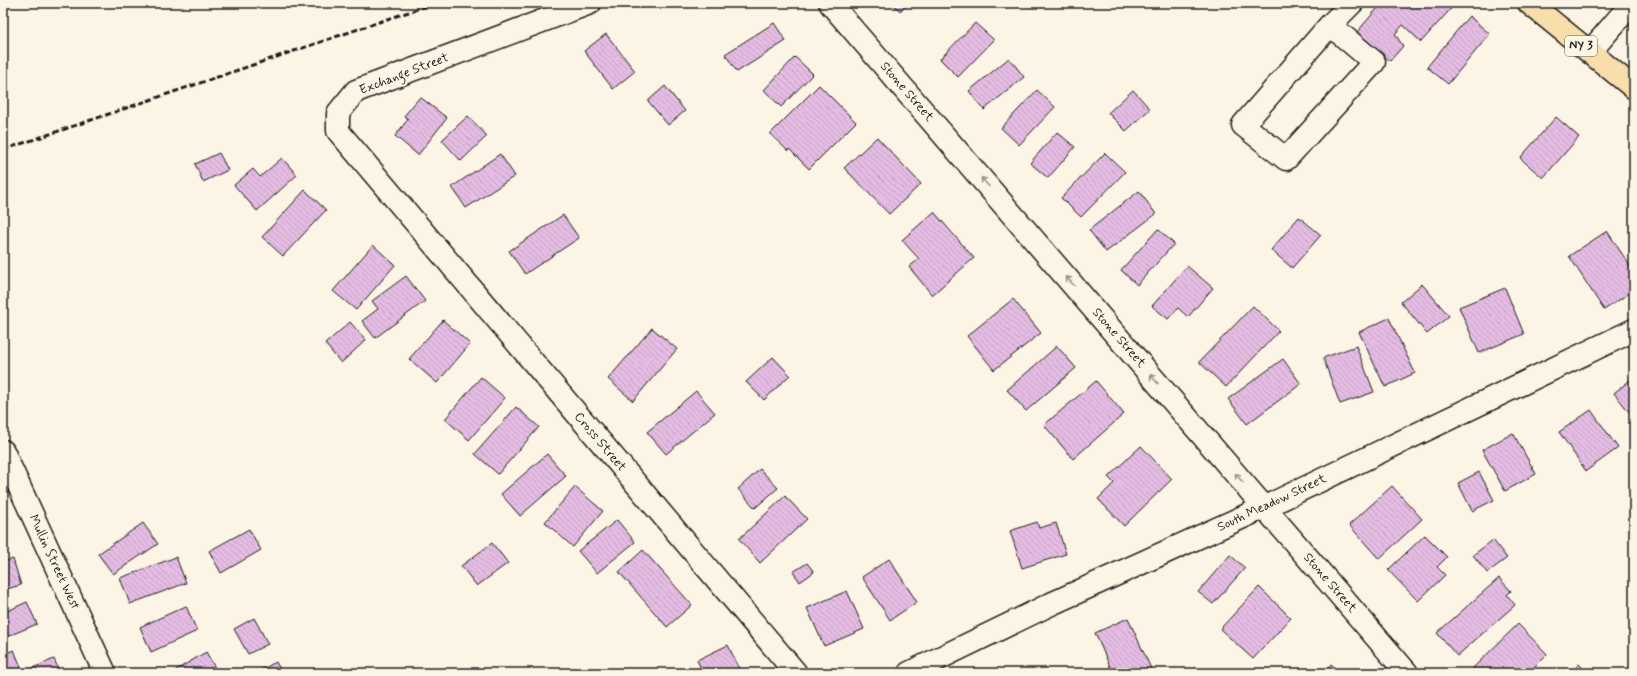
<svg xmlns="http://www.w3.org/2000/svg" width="1637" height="676" font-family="Mynerve,sans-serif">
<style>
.building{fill:url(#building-back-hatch);stroke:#1c1c1c}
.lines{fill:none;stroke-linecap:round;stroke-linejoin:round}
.minor-casing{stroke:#1c1c1c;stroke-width:25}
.highway-casing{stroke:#1c1c1c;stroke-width:25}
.minor{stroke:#fcf5e5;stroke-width:22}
.highway{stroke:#f8deab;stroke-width:22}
.rail{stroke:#1c1c1c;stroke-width:3;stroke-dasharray:6 3;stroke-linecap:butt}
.oneway{stroke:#97938b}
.labels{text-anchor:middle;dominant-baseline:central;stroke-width:4;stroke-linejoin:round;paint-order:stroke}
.shield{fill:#fcf5e5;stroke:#5f5d58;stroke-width:1}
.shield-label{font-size:12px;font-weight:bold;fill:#1c1c1c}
.street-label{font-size:13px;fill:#1c1c1c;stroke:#fcf5e5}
</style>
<defs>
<pattern id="building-back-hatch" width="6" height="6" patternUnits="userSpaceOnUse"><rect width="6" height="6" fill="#e5bce3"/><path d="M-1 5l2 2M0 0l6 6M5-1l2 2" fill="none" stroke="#c4a1c2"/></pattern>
</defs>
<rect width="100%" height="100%" fill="#fcf5e5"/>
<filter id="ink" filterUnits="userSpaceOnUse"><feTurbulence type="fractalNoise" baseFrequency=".025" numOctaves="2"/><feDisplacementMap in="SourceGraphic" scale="8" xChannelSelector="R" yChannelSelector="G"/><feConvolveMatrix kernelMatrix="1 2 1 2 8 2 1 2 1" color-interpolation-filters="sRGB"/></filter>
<g filter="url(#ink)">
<path class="building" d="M892 3H909L900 11Z
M1382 3H1456L1421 42 1403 25 1395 34 1403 46 1390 61 1357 32Z
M1469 16 1490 34 1448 84 1427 67Z
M774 23 786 41 737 72 725 54Z
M975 23 994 40 958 77 940 59Z
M606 34 635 71 613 89 584 51Z
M795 57 813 74 781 107 764 90Z
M1009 58 1024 77 984 110 969 91Z
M819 85 856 122 809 169 789 149 788 151 770 134Z
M665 86 685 111 668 125 648 101Z
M1037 90 1055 107 1019 145 1001 128Z
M1133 90 1150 109 1126 131 1108 113Z
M420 97 447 118 418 155 395 136 408 119 404 116Z
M468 116 487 136 461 161 442 140Z
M1556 117 1579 137 1543 178 1520 158Z
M1057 132 1075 147 1048 178 1030 163Z
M877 137 921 184 889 214 844 168Z
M219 153 228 170 203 182 195 164Z
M1105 153 1125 172 1081 217 1061 198Z
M500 154 515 176 466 208 452 187Z
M282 158 297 175 257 211 234 185 253 169 260 177Z
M305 190 326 210 283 256 262 237Z
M1139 191 1156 214 1106 252 1089 230Z
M934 212 974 258 932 295 909 267 919 259 902 240Z
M563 215 579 238 525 274 509 251Z
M1299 217 1321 235 1292 268 1271 250Z
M1158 229 1174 244 1137 285 1121 270Z
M1607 231 1634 272V290L1604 310 1569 256Z
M373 245 395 265 356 310 333 291Z
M1187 266 1213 288 1188 317 1178 308 1168 319 1152 306Z
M406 276 425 301 375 338 362 321 378 309 372 301Z
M1422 284 1449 316 1427 334 1401 302Z
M1505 288 1524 334 1479 353 1459 307Z
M1013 299 1041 333 994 370 967 336Z
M1253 306 1279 331 1226 387 1199 362Z
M1389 318 1415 373 1385 387 1359 332Z
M443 320 470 344 437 383 409 359Z
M350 322 366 340 341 363 325 344Z
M652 328 677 349 633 401 608 379Z
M1057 346 1076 368 1026 411 1007 390Z
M1356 346 1374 392 1340 404 1323 358Z
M773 357 790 375 764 400 746 382Z
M1283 359 1301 384 1247 424 1228 399Z
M481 377 505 398 469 440 445 419Z
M1634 377V418L1614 393Z
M1096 381 1124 414 1073 459 1044 425Z
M696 391 715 413 666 454 647 432Z
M516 407 539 427 498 474 475 454Z
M1591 410 1618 448 1586 471 1559 432Z
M1513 433 1536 474 1505 491 1482 450Z
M1141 446 1172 479 1124 526 1098 499 1114 483 1108 477Z
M547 454 566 476 520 516 501 494Z
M760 469 778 488 755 508 738 489Z
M1479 472 1494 500 1472 511 1458 483Z
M1392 486 1422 519 1379 559 1349 525Z
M575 487 603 511 573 547 545 522Z
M785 496 807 519 760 563 739 539Z
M617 520 635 542 597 573 578 551Z
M1037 522 1039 528 1056 523 1066 554 1022 568 1010 531Z
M143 523 158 544 113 574 98 554Z
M249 529 261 550 221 573 209 551Z
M1425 535 1447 557 1437 567 1445 575 1418 601 1388 570Z
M1493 540 1507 558 1487 573 1473 555Z
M492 543 508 563 477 586 461 566Z
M643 550 692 605 667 627 619 572Z
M1230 555 1245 568 1213 604 1198 592Z
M176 557 186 583 130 604 120 578Z
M13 559 21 585 3 590V562Z
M889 559 917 602 890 620 862 577Z
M807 563 814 572 800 582 793 572Z
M1499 578 1511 591 1507 595 1515 605 1457 656 1437 633Z
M1259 587 1291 618 1253 659 1220 629Z
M847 591 864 629 824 646 807 608Z
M27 602 37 624 6 637 3 629V613Z
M186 606 197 631 151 652 140 627Z
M254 618 268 644 248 654 234 629Z
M1128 618 1153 673H1113L1095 633Z
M1518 624 1547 654 1528 673H1478L1473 668Z
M728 645 741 673H703L697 660Z
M14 650 23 672 54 659 60 673H3V654Z
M206 652 218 673H171Z
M276 662 282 673H255Z
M1331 664 1341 673H1323Z
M1579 664 1587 673H1570Z"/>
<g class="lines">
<g class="minor-casing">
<path id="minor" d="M590 3 356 91 338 113V131L796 673
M830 3 1407 673
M1330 25 1243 125 1286 159 1374 62 1330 25 1352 3
M1590 52 1632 3
M3 451 105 673
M909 673 1051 604 1265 507 1634 330"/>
</g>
<g class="highway-casing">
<path id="highway" d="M1529 3 1634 88"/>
</g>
<use href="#minor" class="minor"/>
<use href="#highway" class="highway"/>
<path class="rail" d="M3 150 435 3"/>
</g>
<defs><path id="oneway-shaft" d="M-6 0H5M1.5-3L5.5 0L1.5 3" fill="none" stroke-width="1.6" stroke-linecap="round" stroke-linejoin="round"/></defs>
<g class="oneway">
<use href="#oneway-shaft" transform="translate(985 182) rotate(-131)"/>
<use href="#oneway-shaft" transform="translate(1070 281) rotate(-131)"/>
<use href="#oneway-shaft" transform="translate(1154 379) rotate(-131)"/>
<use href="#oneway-shaft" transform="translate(1239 478) rotate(-131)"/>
</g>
</g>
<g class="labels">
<rect class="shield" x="1565" y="36" width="32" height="20" rx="3"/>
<g class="shield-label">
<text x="1581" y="46">NY 3</text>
</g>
<g class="street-label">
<text transform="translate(404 74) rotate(-21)">Exchange Street</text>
<text transform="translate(907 92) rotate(49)">Stone Street</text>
<text transform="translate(1119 338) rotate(49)">Stone Street</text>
<text transform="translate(600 442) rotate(50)">Cross Street</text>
<text transform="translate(1272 503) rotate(-25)">South Meadow Street</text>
<text transform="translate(54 562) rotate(65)">Mullin Street West</text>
<text transform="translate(1330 583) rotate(49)">Stone Street</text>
</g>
</g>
<rect width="1637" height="676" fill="none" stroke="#fcf5e5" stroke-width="16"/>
<rect x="8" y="8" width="1621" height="660" fill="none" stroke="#1c1c1c" stroke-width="1.5" filter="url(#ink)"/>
</svg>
